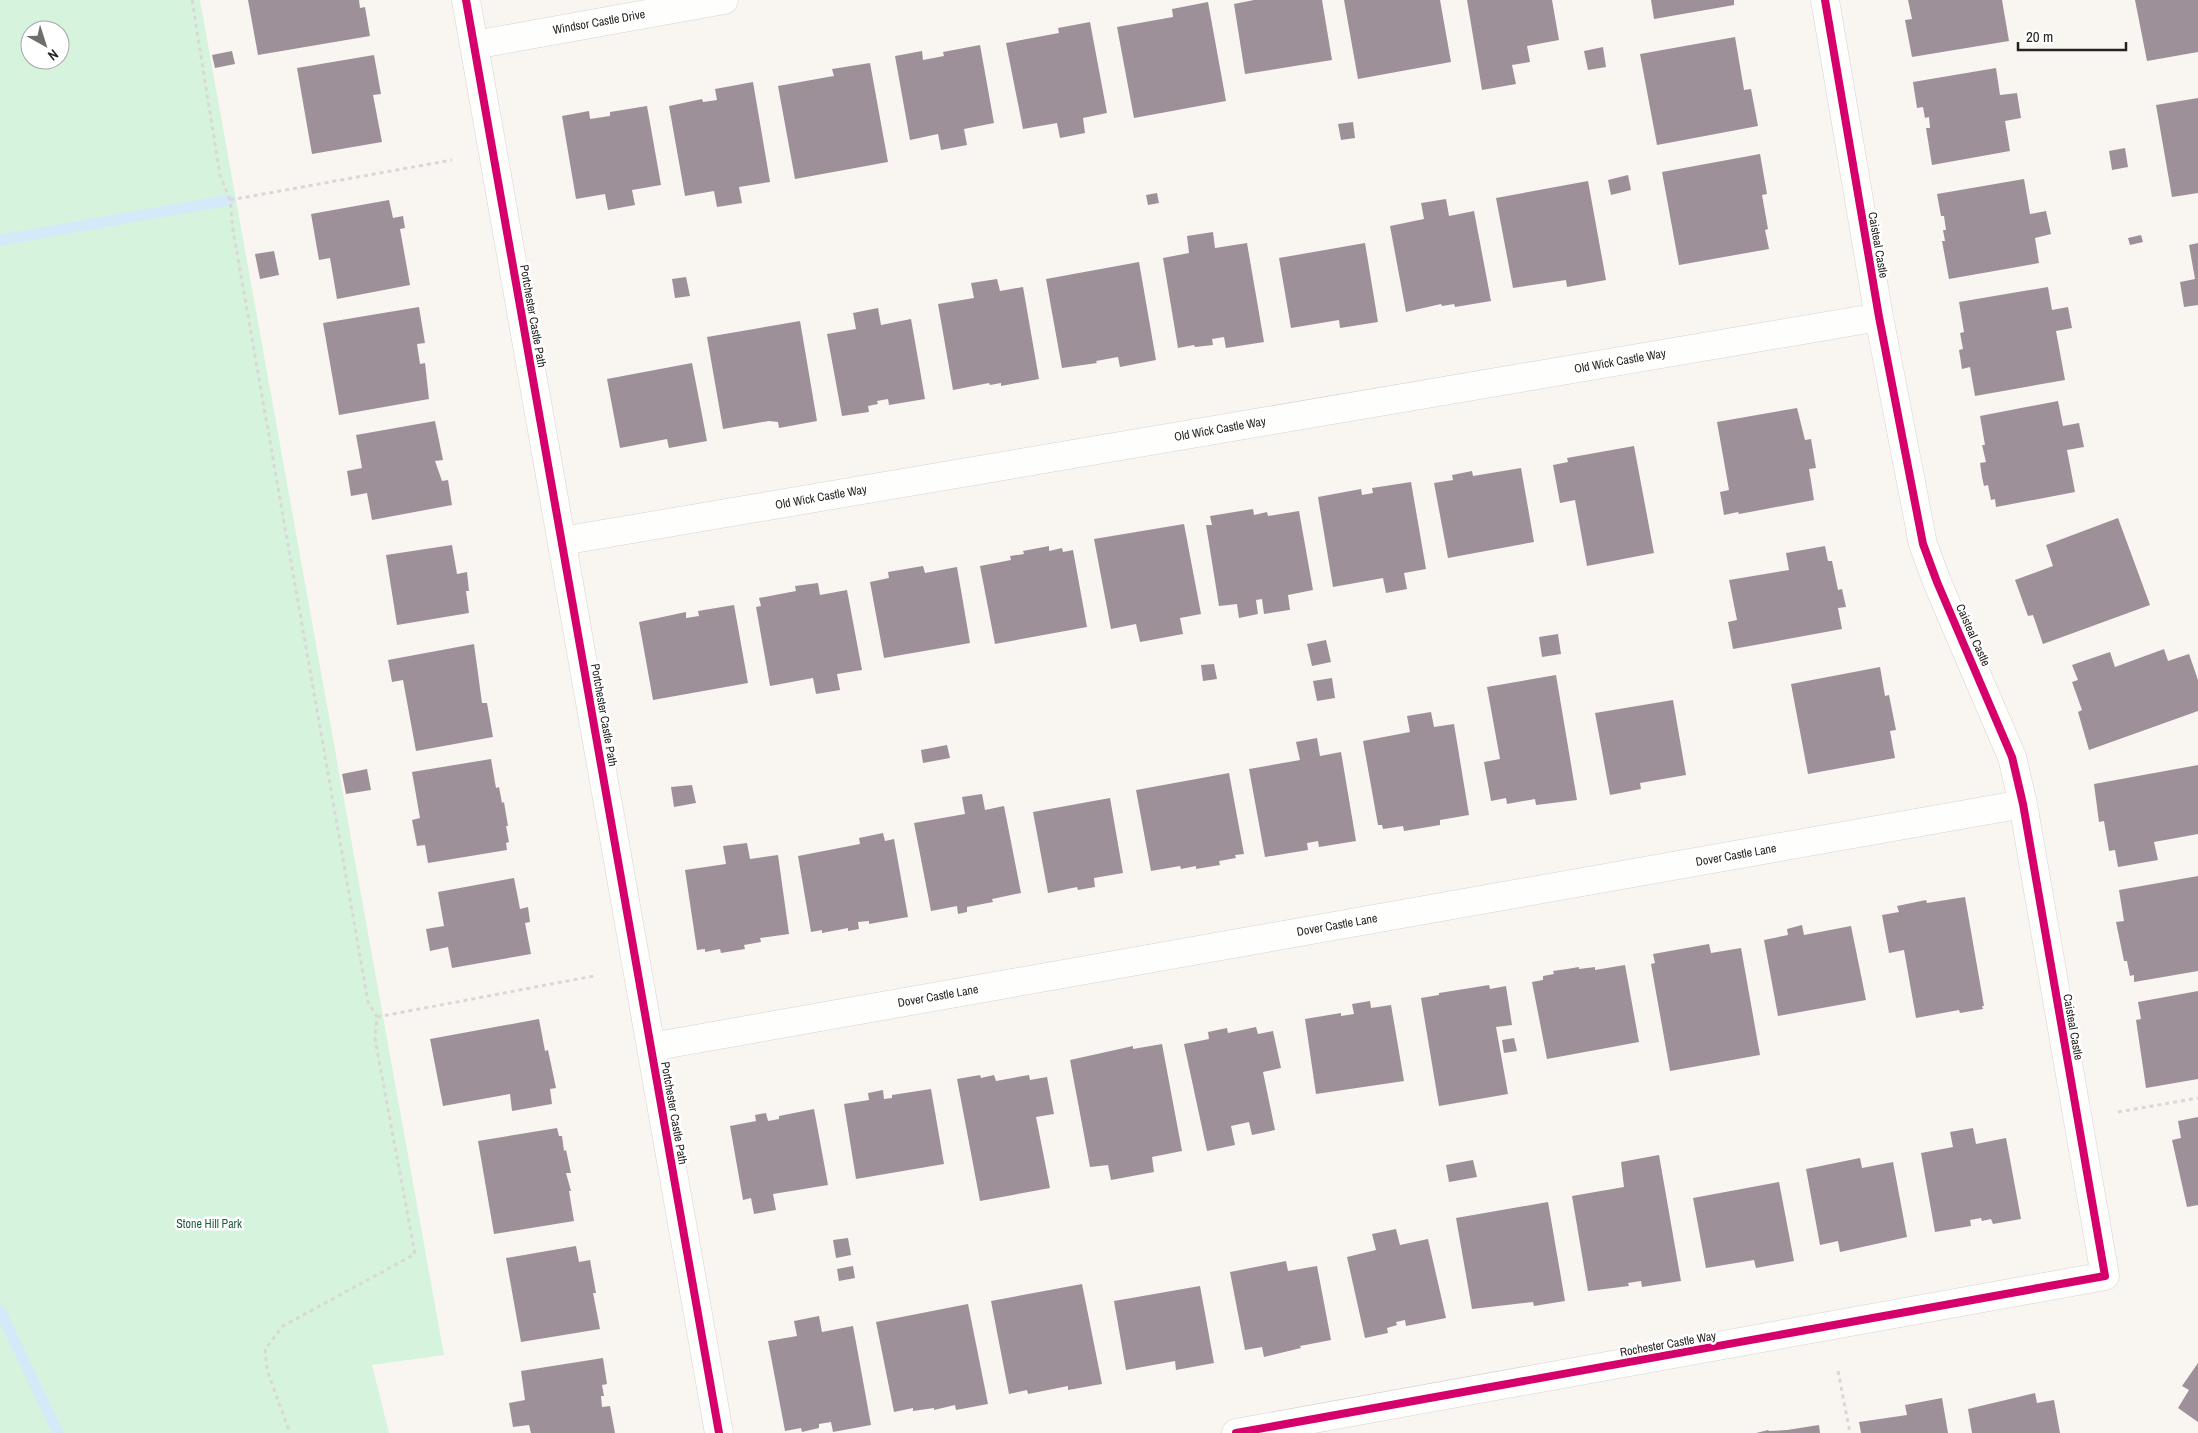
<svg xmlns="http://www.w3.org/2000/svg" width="2198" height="1433" font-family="'Archivo Narrow',sans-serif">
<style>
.green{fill:#d6f3dd;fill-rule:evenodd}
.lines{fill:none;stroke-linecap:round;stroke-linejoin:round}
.stream{stroke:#d5eaf8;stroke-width:11}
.building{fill:#9e9098}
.minor-casing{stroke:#d5d3d0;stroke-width:29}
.path{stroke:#dad8d7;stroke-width:3;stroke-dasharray:4 4;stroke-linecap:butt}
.minor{stroke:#fefefd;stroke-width:28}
.cycleway-casing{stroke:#fff;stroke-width:11}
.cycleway{stroke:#d6006c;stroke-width:8}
.labels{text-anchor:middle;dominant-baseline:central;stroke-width:5;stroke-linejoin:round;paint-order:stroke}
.street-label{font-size:12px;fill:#262421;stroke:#fff}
.park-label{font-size:12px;fill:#205d3b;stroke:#fff}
</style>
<rect width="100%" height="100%" fill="#f9f6f2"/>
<path class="green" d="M0 0H200L444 1355 372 1365 389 1433H0ZM30 30H60V60H30Z"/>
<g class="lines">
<path class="stream" d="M0 240 230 200
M0 1310 58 1433"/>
</g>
<path class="building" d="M248 0H359L360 8 365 7 370 36 258 55Z
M1254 0H1322L1332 60 1245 74 1234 4Z
M1344 0H1440L1451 62 1358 79Z
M1467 0H1552L1559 40 1527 46 1530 62 1512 65 1516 84 1482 90Z
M1651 0H1734V5L1654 19Z
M1908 0H2002L2009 41 1912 57 1905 20 1912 19Z
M2135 0H2198V52L2147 61Z
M1208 2 1226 101 1134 118 1117 27 1173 17 1172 9Z
M1090 22 1107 113 1083 118 1085 133 1060 138 1057 123 1023 129 1006 43 1059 33 1058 28Z
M1735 37 1744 90 1751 89 1758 126 1657 145 1640 54Z
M980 45 994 123 964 129 967 145 941 150 938 134 910 140 895 56 922 51 923 60 944 56 943 52Z
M1603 47 1606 67 1588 70 1584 51Z
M232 51 235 64 215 68 212 55Z
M374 55 381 94 373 95 382 142 312 154 297 68Z
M870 63 888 162 795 179 778 86 828 77 834 76 832 69Z
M1996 68 2000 95 2017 93 2021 118 2005 121 2010 151 1932 165 1926 128H1930L1929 117 1925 118 1923 107 1917 108 1913 82Z
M753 82 770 182 739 187 742 203 717 207 714 191 685 196 669 106 702 99 703 102 717 100 715 89Z
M2198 98V193L2172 197 2156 105Z
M647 106 661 185 632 190 635 205 608 210 605 194 576 199 562 116 589 111 590 119 610 116V112Z
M1353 122 1355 138 1341 140 1338 124Z
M2125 148 2128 167 2112 170 2109 151Z
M1760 154 1767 194 1762 195 1768 229 1765 230 1769 249 1679 265 1662 172Z
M1628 175 1631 190 1611 195 1608 180Z
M2024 179 2030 214 2046 211 2051 234 2035 238 2039 263 1949 279 1942 241H1945L1943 230H1946L1944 216H1941L1937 194Z
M1588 181 1606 280 1567 287 1566 280 1513 288 1496 198Z
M1157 193 1159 203 1148 205 1146 195Z
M1446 199 1449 216 1474 211 1491 301 1455 307 1454 304 1442 306 1441 304 1406 312 1390 226 1424 219 1421 203Z
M389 200 393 218 403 216 405 228 400 229 410 285 337 299 330 258 319 260 311 214Z
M1213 232 1215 248 1247 243 1264 342 1226 348 1224 337 1212 339 1213 345 1195 347 1194 345 1178 348 1163 258 1189 253 1187 236Z
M2141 235 2143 242 2130 245 2128 238Z
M1365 243 1378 322 1340 328 1339 320 1291 328 1279 258Z
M2198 243V305L2184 307 2180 282 2195 279 2189 245Z
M274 251 279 275 260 279 255 254Z
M1139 262 1156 360 1120 367 1118 357 1096 361 1097 363 1062 368 1046 279Z
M686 277 690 296 675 298 672 279Z
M997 279 1000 291 1023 287 1039 379 1001 386V383L990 385 989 383 953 390 938 304 974 298 971 283Z
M2048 287 2052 310 2068 307 2072 328 2056 331 2065 380 1975 396 1970 367 1962 369 1959 350 1963 349 1960 333 1964 332 1959 302Z
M419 307 425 343 417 344 420 364 425 363 429 399 339 415 323 323Z
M878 308 881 325 911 319 925 399 889 405 888 399 877 401 878 404 868 406 869 412 842 416 827 334 856 329 853 313Z
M800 321 817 421 779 428 778 422 769 421 723 429 707 337Z
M692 363 707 441 669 448 667 439 620 448 607 379Z
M2058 401 2063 426 2079 423 2084 447 2067 450 2075 492 1996 507 1995 499 1991 500 1988 485 1984 486 1982 477 1980 463 1986 462 1982 445H1985L1980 416Z
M1797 408 1805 440 1811 439 1816 468 1809 469 1814 500 1739 514 1738 512 1724 515 1720 492 1729 490 1717 422Z
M435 421 443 460 435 461 442 481 448 480 452 505 372 520 367 493 351 496 347 471 362 468 356 435Z
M1634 446 1654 553 1587 566 1575 500 1560 503 1553 465 1568 462 1567 458Z
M1521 468 1534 542 1448 558 1434 483 1453 480 1452 475 1472 471 1473 476Z
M1411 482 1426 569 1404 573 1407 589 1386 593 1383 578 1333 587 1318 497 1361 489 1362 495 1373 493 1372 488Z
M1253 509 1254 515 1267 512 1268 516 1299 511 1313 590 1288 595 1290 610H1289L1264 614 1262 599 1256 600 1258 614 1239 618 1237 604 1219 606 1206 525H1212L1210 516Z
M2118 518 2150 605 2043 644 2033 615 2028 616 2015 580 2053 566 2046 545Z
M1184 524 1201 614 1180 618 1183 634 1140 642 1136 624 1111 629 1094 539Z
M452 545 457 574 467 572 469 591H466L469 613 397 625 386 555Z
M1049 546V551L1062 548 1063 552 1073 550 1087 627 995 644 980 566 1011 560 1010 556 1024 554 1023 551Z
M1825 546 1828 561H1832L1838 590 1842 589 1846 607 1838 608 1842 629 1733 649 1728 622 1737 620 1729 580 1789 570 1786 553Z
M923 566 925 573 957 567 970 643 884 658 870 582 889 578 888 572Z
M818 583 820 595 847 590 862 670 837 674 840 690 816 694 813 678 770 686 756 607 761 606 759 598 796 591 795 586Z
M734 605 748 683 653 700 639 622 686 612V618L699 616 698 611Z
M1558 634 1561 654 1542 657 1539 637Z
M1326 640 1331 662 1312 666 1307 644Z
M474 644 482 703H487L493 737 416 751 403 680 392 682 388 660Z
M2164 649 2168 661 2189 654 2198 680V711L2089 750 2078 712 2082 710 2072 682 2078 680 2072 665 2110 652 2115 667Z
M1214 664 1217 679 1203 681 1201 665Z
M1880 667 1885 696 1889 695 1896 730 1890 731 1895 758 1808 774 1791 684Z
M1556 675 1577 800 1536 805 1535 799 1507 804 1506 798 1491 801 1484 762 1500 759 1487 687Z
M1332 678 1335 698 1317 701 1313 681Z
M1673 700 1686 775 1640 783 1641 789 1610 795 1595 713Z
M1431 712 1434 727 1454 724 1469 815 1440 820V825L1404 831 1403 826 1383 829 1382 825H1378L1363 741 1410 732 1407 716Z
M1317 738 1320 756 1341 752 1356 841 1319 847 1318 841 1307 843 1308 850 1265 857 1249 769 1300 760 1296 742Z
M947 745 950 758 923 763 921 750Z
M491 759 496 788 499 787 502 803 504 802 508 826H506L509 842 506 843 507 850 428 863 425 845 417 846 412 820 420 818 412 772Z
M2198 765V834L2154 842 2158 860 2118 867 2115 850 2109 851 2104 821 2099 822 2094 784Z
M367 769 371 790 346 794 342 774Z
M1229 773 1244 854 1235 855 1236 858 1219 861 1220 865 1196 869V866L1181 869 1180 866 1151 871 1136 790Z
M692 785 696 803 674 807 671 787Z
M982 794 985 810 1004 806 1021 893 992 899 993 902 967 907V912L958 914 957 906 931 911 914 823 965 814 962 797Z
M1110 798 1123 873 1094 878 1095 887 1078 890 1077 887 1048 893 1033 812Z
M883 833 885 841 894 839 908 917 869 924V921L858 922 859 929 848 931V928L822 933V930L811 932 798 856 860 844 859 838Z
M747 843 750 859 778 855 789 934 760 938 761 942 744 945 745 949 721 953 720 949 705 952V949L697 950 685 870 726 864 723 846Z
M2198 876V971L2134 982V975L2130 976 2127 961H2124L2116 922 2124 921 2119 890Z
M514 878 520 909 528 907 530 922 525 923 531 954 452 968 448 947 430 951 426 929 444 926 438 892Z
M1965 897 1984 1006H1982L1983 1009 1960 1013 1959 1010 1916 1018 1904 950 1889 953 1882 915 1899 912 1897 906 1926 900 1927 903Z
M1802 925 1804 935 1851 926 1866 1000 1778 1016 1764 940 1788 935 1787 929Z
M1709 944 1711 953 1741 948 1760 1055 1670 1071 1651 964 1655 963 1653 954Z
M1625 965 1639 1042 1547 1059 1532 982 1543 980V976L1554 974 1553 971 1567 969 1579 967V969L1595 967V970Z
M1489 985 1490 989 1506 986 1512 1025 1496 1027 1508 1094 1439 1106 1421 998 1439 995V993Z
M2198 991V1079L2146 1088 2136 1020 2141 1019 2138 1002Z
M1370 1001 1371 1008 1391 1005 1404 1081 1316 1094 1305 1019 1341 1013V1016L1354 1014 1352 1004Z
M539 1019 545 1051 548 1050 556 1088 550 1089 552 1104 512 1111 510 1094 443 1106 430 1039Z
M1256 1027 1258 1034 1273 1031 1281 1068 1263 1072 1275 1130 1252 1135 1249 1122 1231 1126 1235 1145 1207 1151 1184 1044 1209 1039 1208 1032 1227 1028 1228 1033Z
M1514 1038 1517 1051 1504 1053 1502 1040Z
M1162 1044 1182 1151 1152 1157 1154 1172 1111 1180 1108 1165 1090 1167 1070 1060 1133 1046V1049Z
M980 1075 981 1078 994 1075 996 1081 1029 1075 1030 1080 1047 1077 1054 1114 1036 1117 1050 1188 980 1201 957 1079Z
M931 1089 944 1164 856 1179 844 1104 869 1100 868 1093 883 1090 884 1099 892 1098V1095Z
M814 1109 828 1185 773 1194 776 1210 754 1214 751 1198 743 1200 730 1126 756 1121 755 1115 766 1113 768 1121 779 1119V1116Z
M2198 1117V1205L2187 1207 2172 1140 2181 1138 2178 1121Z
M557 1128 559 1136H562L564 1151 566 1150 571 1173H566L571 1191H569L574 1221 494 1234 478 1141Z
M1973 1128 1976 1144 2006 1138 2021 1219 1993 1224 1991 1219 1982 1221 1981 1218 1970 1220 1971 1226 1935 1232 1921 1153 1953 1147 1950 1132Z
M1659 1155 1681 1281 1642 1287 1641 1281 1628 1283 1629 1286 1588 1291 1572 1196 1624 1187 1621 1162Z
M1860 1158 1862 1168 1893 1162 1907 1237 1840 1252 1838 1241 1820 1245 1806 1169Z
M1473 1160 1477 1177 1449 1182 1446 1165Z
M1779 1182 1794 1261 1756 1268 1754 1260 1706 1268 1693 1198Z
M1548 1202 1565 1301 1534 1306 1533 1302 1472 1309 1456 1218Z
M1396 1229 1400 1245 1428 1239 1446 1318 1406 1326 1405 1320 1396 1322 1397 1325 1387 1328 1388 1333 1365 1338 1347 1257 1376 1250 1372 1234Z
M848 1238 851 1255 836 1258 833 1240Z
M576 1246 579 1262 590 1260 596 1293H593L600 1329 521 1342 506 1258Z
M1286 1261 1288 1271 1317 1266 1331 1340 1300 1346 1301 1348 1264 1357 1262 1347 1245 1350 1230 1272Z
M853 1266 855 1278 839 1281 837 1269Z
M1082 1284 1102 1384 1068 1390V1386L1028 1394 1027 1390 1009 1394 991 1301Z
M1200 1286 1214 1363 1176 1370 1175 1361 1126 1370 1114 1301Z
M968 1304 988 1404 956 1410 955 1405 934 1410V1408L913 1411V1408L894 1412 876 1322Z
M819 1316 822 1332 853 1326 871 1425 833 1432 831 1422 819 1424V1428L802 1432 801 1428 785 1431 768 1341 797 1336 794 1321Z
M603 1358 607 1384 602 1385 604 1396H601L602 1407 610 1406 615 1433H531L529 1425 513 1427 509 1403 525 1400 521 1371Z
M2198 1363V1422L2178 1408 2189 1390 2182 1386Z
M2035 1393 2037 1403 2054 1400 2060 1433H1972L1968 1409Z
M1942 1398 1948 1433H1861L1859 1422 1907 1415 1905 1405Z
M1819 1425 1820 1433H1756L1768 1430 1769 1431 1787 1430Z"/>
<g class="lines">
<g class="minor-casing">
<path id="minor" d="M466 0 719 1433
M474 45 724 0
M562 541 1879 317
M651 1047 2023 804
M1236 1433 2105 1276 2023 804 2012 757 1937 582 1923 544 1879 317 1825 0"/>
</g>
<path class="path" d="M192 0 220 175 230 200 233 230 368 1002 377 1017 375 1039 415 1254 283 1326 265 1349 267 1370 290 1433
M230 200 452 160
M377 1017 594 976
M2118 1112 2198 1098
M1838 1371 1850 1433"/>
<use href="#minor" class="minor"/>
<g class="cycleway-casing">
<path id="cycleway" d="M466 0 719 1433
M1236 1433 2105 1276 2023 804 2012 757 1937 582 1923 544 1879 317 1825 0"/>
</g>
<use href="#cycleway" class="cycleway"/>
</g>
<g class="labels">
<g class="street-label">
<text transform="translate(599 22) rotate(-10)">Windsor Castle Drive</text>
<text transform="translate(1878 245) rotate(80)">Caisteal Castle</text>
<text transform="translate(533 316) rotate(80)">Portchester Castle Path</text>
<text transform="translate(1620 361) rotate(-10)">Old Wick Castle Way</text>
<text transform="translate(1220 429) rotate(-10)">Old Wick Castle Way</text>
<text transform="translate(821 497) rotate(-10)">Old Wick Castle Way</text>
<text transform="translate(1973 635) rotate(66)">Caisteal Castle</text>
<text transform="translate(604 715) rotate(80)">Portchester Castle Path</text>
<text transform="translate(1736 855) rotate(-10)">Dover Castle Lane</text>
<text transform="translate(1337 925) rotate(-10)">Dover Castle Lane</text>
<text transform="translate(938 996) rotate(-10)">Dover Castle Lane</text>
<text transform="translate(2073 1027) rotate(80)">Caisteal Castle</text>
<text transform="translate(674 1113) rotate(80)">Portchester Castle Path</text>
<text transform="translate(1668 1344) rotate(-10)">Rochester Castle Way</text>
</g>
<g class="park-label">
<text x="209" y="1224">Stone Hill Park</text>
</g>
</g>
<g transform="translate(45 45) rotate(141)"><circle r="24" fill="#ffffff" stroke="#a8a7a6"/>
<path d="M0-4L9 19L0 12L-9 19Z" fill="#706e6a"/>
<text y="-8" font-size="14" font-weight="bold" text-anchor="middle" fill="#262421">N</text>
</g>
<path d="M2018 42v8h108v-8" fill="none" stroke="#262421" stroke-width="2.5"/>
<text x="2026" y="42" font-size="15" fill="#262421" stroke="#ffffff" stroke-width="4" paint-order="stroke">20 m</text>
</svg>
